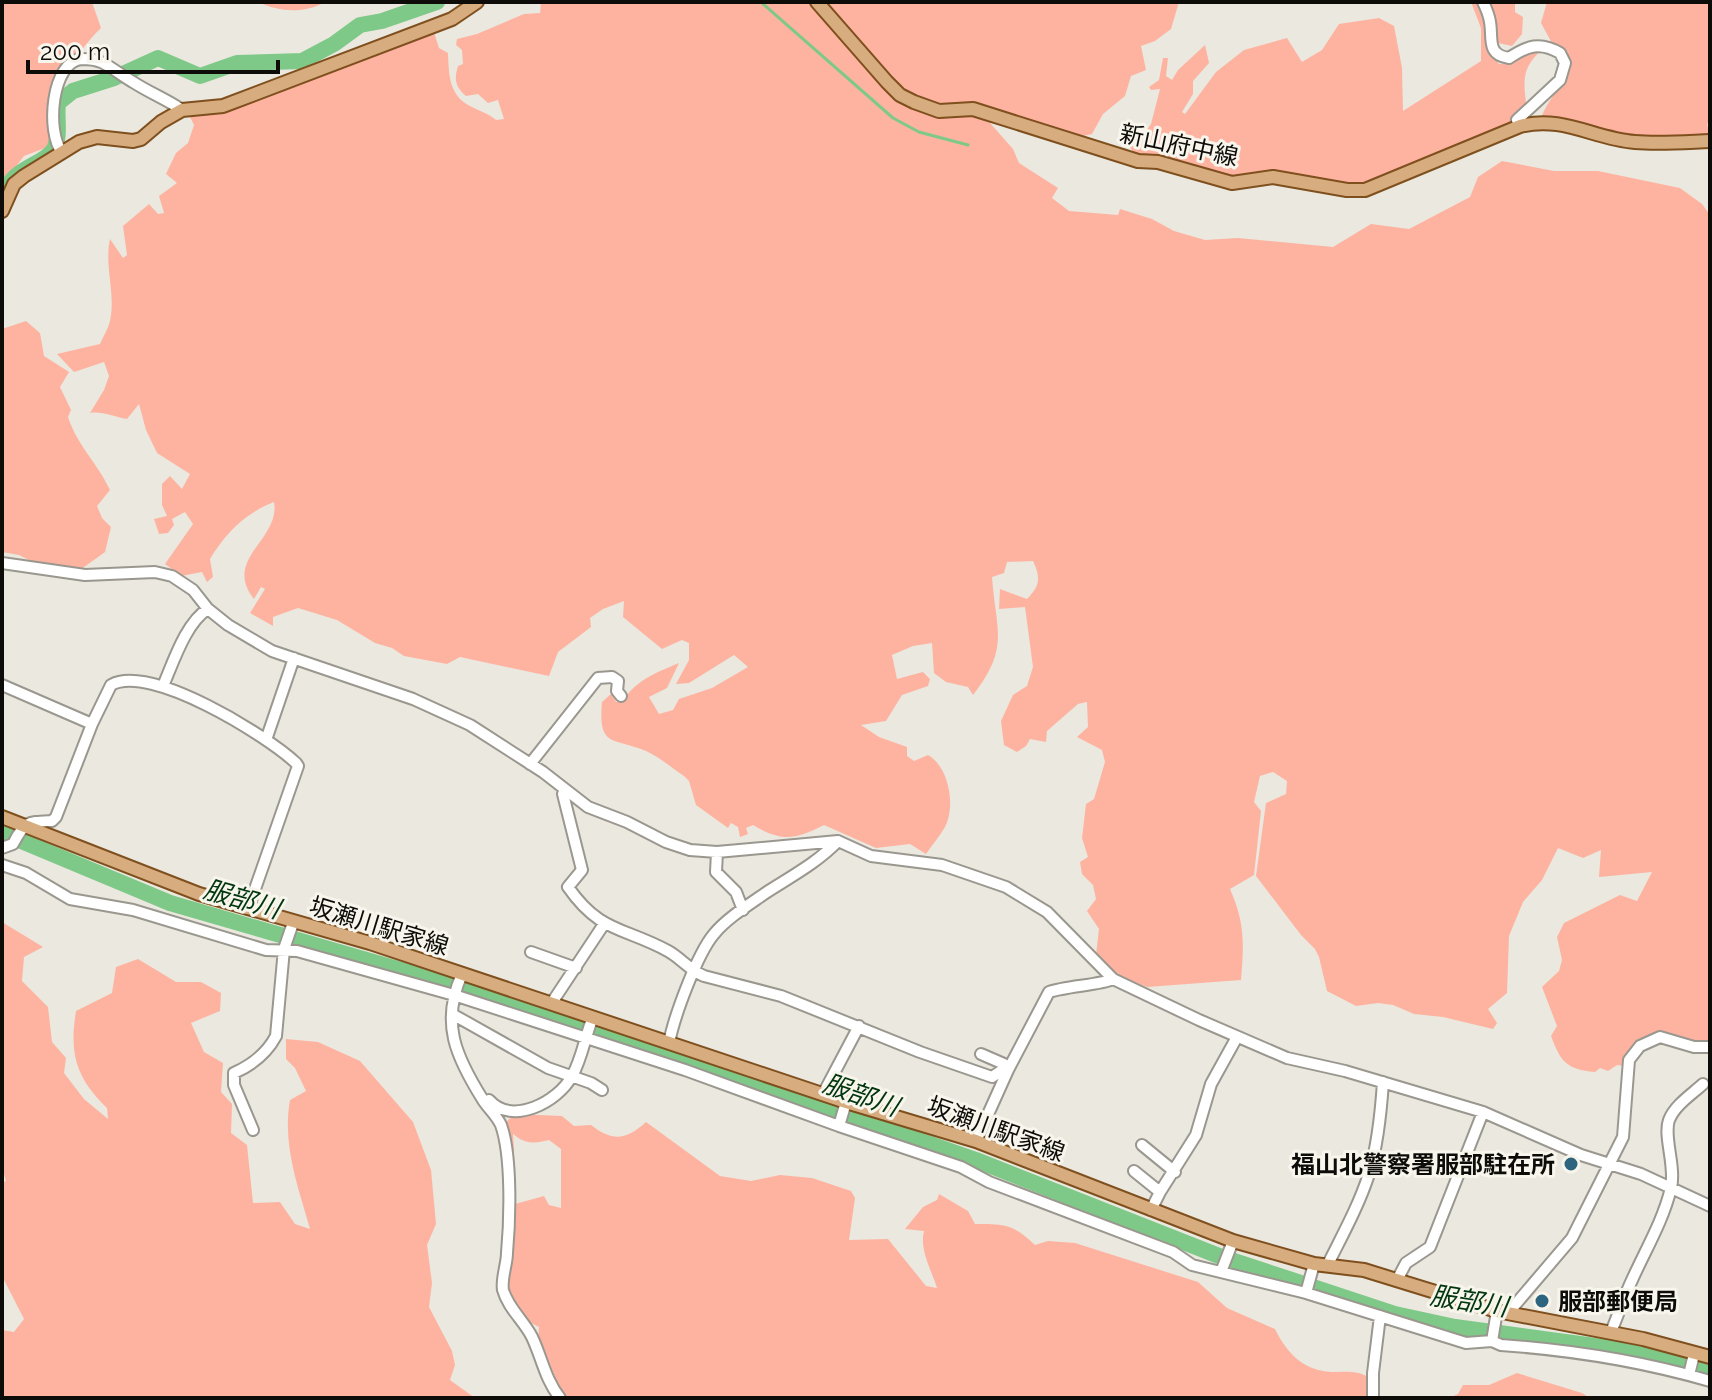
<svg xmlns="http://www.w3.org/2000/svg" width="1712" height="1400" font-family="Raleway,'Noto Sans JP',sans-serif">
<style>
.green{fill:#feb3a0}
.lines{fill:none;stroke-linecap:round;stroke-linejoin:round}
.stream{stroke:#7fc988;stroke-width:3}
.river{stroke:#7fc988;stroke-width:16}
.minor-casing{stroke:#9a978f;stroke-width:14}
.major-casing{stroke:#7f501e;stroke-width:16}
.minor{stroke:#fff;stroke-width:10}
.major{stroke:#d7ac7f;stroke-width:12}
.poi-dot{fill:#2d647f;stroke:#f8f5ec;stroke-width:3}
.labels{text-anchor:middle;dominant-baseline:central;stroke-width:6;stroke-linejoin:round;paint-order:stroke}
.street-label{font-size:24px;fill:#0d0c09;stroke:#f8f5ec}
.poi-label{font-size:24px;font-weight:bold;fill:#0d0c09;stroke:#f8f5ec;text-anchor:end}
.water-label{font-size:26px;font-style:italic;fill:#00370e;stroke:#f8f5ec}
</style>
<rect width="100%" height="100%" fill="#ebe8df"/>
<path class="green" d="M2 2H92L101 28C87 41 79 56 63 68L51 131 53 145 24 156 2 185Z
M258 2H325C304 14 279 12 258 2Z
M541 2H809L899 101 928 115 968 114 990 119V123L1013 149 1019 163 1058 188 1052 198 1069 211 1118 215 1120 209 1152 219 1174 231 1205 240 1238 238 1333 247 1371 224 1409 229 1470 197 1478 177 1502 161 1554 171H1598L1680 188 1702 204 1710 215V1042C1677 1050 1671 1022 1632 1048L1624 1066 1617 1065 1608 1071 1600 1068 1595 1072C1567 1069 1561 1063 1551 1036L1557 1026 1542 987 1559 971 1562 960 1557 937 1564 923 1620 895 1637 901 1652 872 1599 877 1601 850 1583 858 1558 848 1542 880 1523 902 1509 936 1507 993 1488 1009 1497 1023 1493 1029 1443 1017 1414 1014 1393 1005 1378 1003 1356 1006 1327 991 1319 957 1315 949 1301 935 1256 876 1266 803 1286 794 1287 781 1273 772 1260 776 1254 802 1261 811 1254 875 1230 889C1245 923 1244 944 1241 980L1147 987 1117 975 1096 955 1099 929 1087 911 1096 899 1093 885 1082 874 1080 862 1088 857 1082 838 1086 804 1094 799 1105 762 1102 750 1077 737 1088 727 1087 702 1078 704 1047 731 1046 742 1030 739 1026 746 1017 752 1004 745 1001 721 1013 695 1027 686 1033 667 1025 607 999 609 1000 589 1027 599C1040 586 1041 578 1033 561L1007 562 1004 573 992 577C996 632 1010 647 973 695L968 687 946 682 934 673 932 643 913 646 892 655 897 679 923 672 930 679 928 686 902 695 886 721 861 725 879 737 907 747V756L914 761 928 755C949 767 956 806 945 827 940 836 932 845 926 854L910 844 876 848 824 825C794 840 782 842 753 825L746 828 748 834 740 837 738 827 731 823 728 828 696 805 689 781 684 776C672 768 659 757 646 751 612 737 598 748 602 702L611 694 616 702H622C636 680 655 673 679 663L667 688 649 697 659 714 673 710 679 699 712 688 748 667 734 655 689 683 676 684 689 660V643L682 640 662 649 623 617 624 601 603 609 590 618 591 627 558 652 549 676 460 657 447 664 404 656 392 648 375 643 337 620 298 608 273 617V626L250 613 265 589 261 587 254 599C222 559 281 539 274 502 245 513 225 534 210 559L213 577 207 582 202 572 181 576 165 564 193 524 185 512 172 519 174 525 168 533 159 534 154 519 167 516 162 505V484L170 476 182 489 190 474 157 453 146 430 139 404 127 419C114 417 102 411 90 413L104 390 109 376 104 362 74 372 57 354 100 344C103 337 108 329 110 321 116 293 104 267 110 239L123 258 127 255 123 226 149 204 158 214 164 213 159 196 177 183 166 174 176 153 188 143 194 125 189 115 201 111 212 114 433 29 439 48 448 53C449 77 449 97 474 108 482 112 489 114 496 120L504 119 498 100 488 103 478 94 466 96C455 87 454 79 458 66L463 64 462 50 456 45 457 39 477 34 524 14 540 13Z
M823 2H1179L1171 29 1155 41 1141 46 1146 70 1131 76 1125 96 1103 114 1092 134 1074 138 920 102 891 77Z
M1471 2H1480L1488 30 1487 47 1499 64C1514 63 1528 53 1543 49 1521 67 1523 82 1527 109L1509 127 1371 184 1332 183 1291 174 1222 176 1137 156 1125 142 1144 134 1151 124 1160 89 1151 90 1149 87 1159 80 1163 58H1168L1166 76 1172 80 1178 70 1205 45 1209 63 1193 81V94L1182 112 1185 114 1216 72 1244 50 1287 38 1302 62 1322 50 1339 24 1379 18 1394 26 1402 68 1403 111 1481 61V28Z
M1490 2H1515V12L1523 17 1522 34 1512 46 1498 43Z
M1547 2H1710V121L1707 124 1710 139 1637 137 1542 116C1551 93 1571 80 1568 55L1553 45 1541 23Z
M26 321 40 333 44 356 69 372 60 387 71 410 68 417C77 445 98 464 110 490L97 506 102 518 111 527 105 552 80 570 31 561 19 555 2 552V329Z
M2 922 43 947 24 957 22 981 48 1007 52 1042 66 1058 64 1073 84 1099 108 1119 107 1108C76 1078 69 1054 76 1011L112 993 116 967 138 959 176 982H201L221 993 220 1011 191 1023 204 1052 223 1063 221 1092 232 1104 231 1133 247 1145 253 1203 280 1202 295 1224 310 1229C298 1186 282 1145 290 1100L306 1091 295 1068 286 1059V1039L318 1042 360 1061 413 1122 431 1170 436 1224 427 1245 432 1283 429 1307 452 1351 455 1365 450 1380 475 1398H2V1330L14 1332 24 1319 2 1276V1183L6 1181 2 1167Z
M515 1114 562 1116 574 1126 591 1125C613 1142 626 1140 646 1122L720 1176 751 1181 780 1175 812 1178 851 1191 855 1198 849 1240 888 1239 926 1286 937 1288C932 1271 919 1250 924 1231L905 1229 923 1207 937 1200 939 1194 968 1211 975 1224C1005 1224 1013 1224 1035 1245L1048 1241 1075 1243 1198 1282 1227 1308 1275 1329C1285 1349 1299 1367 1323 1371 1339 1374 1353 1368 1368 1377V1398H568C551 1384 536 1348 539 1327L529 1322 507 1290 515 1204 544 1196 549 1205 561 1208V1149L549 1140C534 1144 525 1144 513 1134L514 1151 508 1154 506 1122Z
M1517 1373 1582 1393 1590 1398H1449L1458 1394 1463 1385H1489Z"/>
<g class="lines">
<path class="stream" d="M761 2 893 118 919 132 968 145"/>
<path class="river" d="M5 190C17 166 45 164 54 149 61 136 56 117 58 103L73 91 114 78 158 58 200 76 237 63 302 61 334 44 360 25 382 21 437 2
M2 833 170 903 580 1022 976 1160 1219 1256 1395 1314 1455 1327 1661 1355 1710 1371"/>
<g class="minor-casing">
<path id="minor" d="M1483 2C1486 8 1489 15 1490 22 1493 38 1486 55 1509 58 1527 46 1540 41 1560 53L1565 63 1560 80 1517 120 1520 126
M62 152C46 133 51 61 82 59 87 59 96 60 101 62 112 67 122 76 133 82 148 92 168 100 182 110
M2 563 85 575 155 572 172 576 193 590 208 609 228 625 272 651 413 699 470 725 543 772 588 807 627 822 666 842 690 850 717 852 838 841 871 856 942 865 1006 887 1047 912 1113 979 1199 1020 1287 1058 1345 1071 1483 1112 1581 1155 1641 1174 1710 1206
M2 685 92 724
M163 686C173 663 186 622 208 609
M266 740 294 658
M530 764 598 678 612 677 618 681 617 691 621 696
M565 791 563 794 582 870 568 887C600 933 624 927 668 951 681 958 689 970 704 976L781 996 920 1052 992 1077 1004 1069 1008 1070
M2 848 13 844C25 821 27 822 52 821L56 817 92 724 111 685C150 663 266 735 296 763L298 766 248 909
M717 852 716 872 736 892 743 910
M2 865 26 873 70 899 133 910 266 950 297 951 454 995 685 1070 839 1126 961 1167 989 1182 1173 1252 1192 1265 1306 1293 1466 1343 1492 1341 1501 1345C1572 1350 1641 1361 1710 1381
M531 952 576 968
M462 974C440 1023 456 1057 483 1100 488 1108 497 1116 501 1125 512 1156 510 1220 507 1253 507 1264 501 1279 503 1290 508 1308 524 1321 532 1337 542 1358 545 1379 560 1398
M551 1004 604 924
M452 1014 548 1068 591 1083 602 1090
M669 1043C674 1017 697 954 714 934 727 918 750 904 767 892 792 876 818 862 838 841
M981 1054 1004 1064 1008 1070
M823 1094 859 1026
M489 1100C512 1126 558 1102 572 1076 582 1059 585 1036 593 1017
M839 1126 846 1102
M253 1130 234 1085V1073C252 1065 267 1053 276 1036L284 949 293 923
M976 1141 1008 1070 1049 992C1066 986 1101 985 1113 979
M1142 1145 1175 1172
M1134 1171 1160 1192
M1151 1210 1160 1192 1196 1135 1211 1084 1237 1037
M1328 1264C1343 1234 1359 1205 1369 1174 1378 1144 1381 1112 1383 1082
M1221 1272 1233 1241
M1397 1280 1406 1263 1430 1247 1483 1112
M1306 1293 1314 1264
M1509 1312 1572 1238 1623 1137 1629 1060 1640 1046 1660 1037 1694 1047H1710
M1611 1332C1618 1315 1624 1297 1632 1280 1646 1249 1663 1221 1671 1188 1676 1166 1663 1136 1669 1120 1675 1105 1691 1095 1703 1084
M1492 1341 1497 1311
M1689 1375 1694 1354
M1373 1398V1373L1380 1316"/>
</g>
<g class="major-casing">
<path id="major" d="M817 2 887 82 900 95 914 102 939 111 973 109 1138 161 1158 162 1232 183 1273 177 1347 190H1365L1520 126C1563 115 1594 139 1635 142 1660 144 1685 142 1710 141
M2 211 14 184 24 176 79 142 97 137 133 141 141 139 161 122 182 110 223 106 452 19 477 2
M2 817 199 894 370 943 846 1102 976 1141 1233 1241 1314 1264 1364 1270 1497 1311 1643 1339 1710 1357"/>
</g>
<use href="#minor" class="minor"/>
<use href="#major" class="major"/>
</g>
<g class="poi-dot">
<circle cx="1571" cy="1164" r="8"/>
<circle cx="1542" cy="1301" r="8"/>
</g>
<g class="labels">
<g class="street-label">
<text transform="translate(1179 145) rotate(12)">新山府中線</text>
<text transform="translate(379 926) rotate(17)">坂瀬川駅家線</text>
<text transform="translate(996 1129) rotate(20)">坂瀬川駅家線</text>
</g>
<g class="poi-label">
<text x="1555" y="1164">福山北警察署服部駐在所</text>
<text x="1558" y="1301" text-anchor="start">服部郵便局</text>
</g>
<g class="water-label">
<text transform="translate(242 899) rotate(16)">服部川</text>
<text transform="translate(861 1095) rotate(19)">服部川</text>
<text transform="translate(1469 1301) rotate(9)">服部川</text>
</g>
</g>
<rect width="1712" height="1400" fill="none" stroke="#0d0c09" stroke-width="8"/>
<path d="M28 60v12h250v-12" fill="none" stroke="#0d0c09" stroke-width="4"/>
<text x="40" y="60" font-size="24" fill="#0d0c09" stroke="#f8f5ec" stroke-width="6" paint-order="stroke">200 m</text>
</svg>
